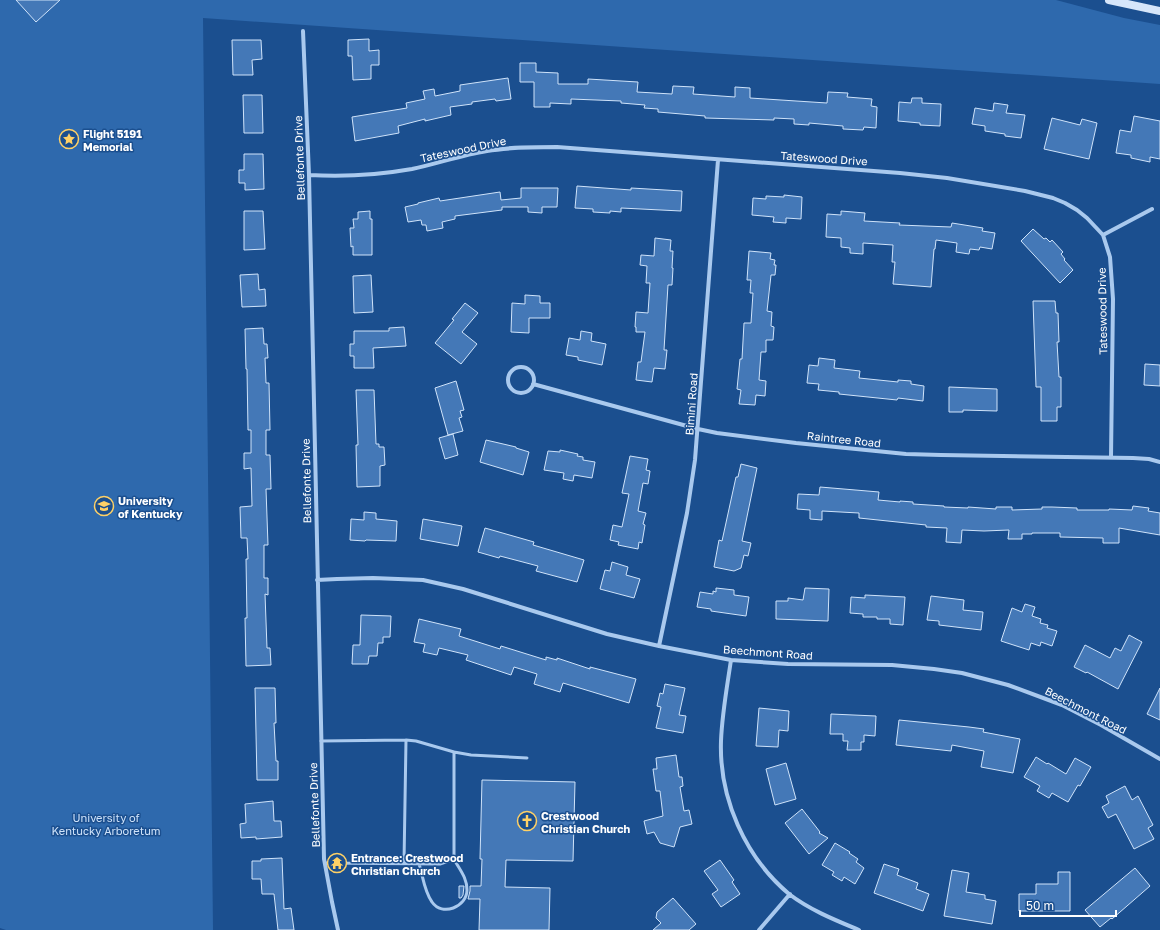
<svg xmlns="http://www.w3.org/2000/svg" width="1160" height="930" font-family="'Golos Text',sans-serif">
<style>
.green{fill:#2e69ad}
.building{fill:#4478b7;stroke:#cfe3fa}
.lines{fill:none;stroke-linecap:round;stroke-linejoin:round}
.lane{stroke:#a9c9ee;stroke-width:3}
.street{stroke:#a9c9ee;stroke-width:4}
.secondary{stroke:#d6e6fa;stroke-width:8}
.labels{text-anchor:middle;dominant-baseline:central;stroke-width:3;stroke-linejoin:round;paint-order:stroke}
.poi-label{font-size:11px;font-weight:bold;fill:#fff;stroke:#1b4f8f;text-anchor:start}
.street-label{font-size:11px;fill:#fff;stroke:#1b4f8f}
.park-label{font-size:11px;fill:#cfe3fa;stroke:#1b4f8f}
</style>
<rect width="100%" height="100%" fill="#1b4f8f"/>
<path class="green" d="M0 0H1056L1124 18 1160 25V84L203 18 213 930H6L0 928Z"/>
<path class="building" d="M16 0H60L36 22Z
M369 39V51L379 50V65H371V79L353 80 352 56H348V40Z
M232 40H261L262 59 252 60 253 75H233Z
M520 63H536V72L558 73V84H588V79L638 82 637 92 672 94 673 86 694 87 693 94 735 97V87L750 88V98L827 103 828 92 848 93 847 97 872 99 871 106 877 107 876 128 864 127 863 130 843 129V126L809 123V125L794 124V119L774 118V120L705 118V116L658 112V109L644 108 645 105 621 103V101L571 99V104L550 103V107H534V82H520Z
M508 78 511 99 496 101 495 99 472 102V104L450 107 451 115 425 121V119L398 126 399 133 355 141 352 117 407 108 406 103 425 99 423 91 434 89 435 96 460 91V85Z
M243 95H262L263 133H244Z
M912 98H922V103L941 104 940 126 920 125V123L898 121 899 102 911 103Z
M994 103 1008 105 1006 113 1025 115 1021 138 1005 136V134L985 131V126L972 124 975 108 993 111Z
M1134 116 1160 121V159L1150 157V162L1131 158V155L1116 153 1120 130 1131 132Z
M1052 118 1080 125 1082 119 1097 123 1089 159 1044 149Z
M244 154H263L264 189 245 190V183H239V170H244Z
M577 186 631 190V188L682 191 681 211 621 208V212L610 211V213L593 212V209L575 208Z
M521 188H558L557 207H542V213L528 212V207H502V210L455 216V219L442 222 443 228 427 231 426 225H422L421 220 408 222 405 207 418 204V203L439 198 440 201 500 192 501 200 521 198Z
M784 195 802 197 801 219 786 218V223L773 222 774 217 752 215 753 198 766 199V196L784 197Z
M244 211H263L265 249 244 250Z
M370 211V219H372V255H353V246L351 247 350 228H354L353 219H358V212Z
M841 211 865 213 864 221 900 223 899 225 951 227 952 223 983 228 982 231 995 233 992 249 980 247 979 250 970 249 969 254 956 252 957 243 936 240 935 249H934L931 287 893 284 895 262H892L893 245 863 243V254L850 253V248L841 247V238L826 237 827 214 841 215Z
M1033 229 1044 239 1046 238 1050 242 1052 240 1063 252 1061 254 1065 259 1064 260 1073 270 1060 283 1021 241Z
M655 238 671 240 670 251H673L672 268H673L672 285H668L664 350H667L665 369 654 368 652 382 636 380 638 362H641L645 332H636V327H635L636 312 648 313 650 283H646L647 266 640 265 641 255 654 256Z
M749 251 771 253 770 259 775 260 774 265H776L775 275H771L767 311 772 312 771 326 774 327 773 340H766V352H761L759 380 766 381 765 396 756 395 755 405 739 404 741 390 737 389 740 359H742L744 323H751L753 293H750L751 280H747Z
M258 274 259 290 265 289 266 306 242 307 240 275Z
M371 275 373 312 354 313 353 276Z
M525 295 540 296V303H550V318H529V333L511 332 512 303 525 304Z
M1033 301H1055L1056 313H1058L1059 342H1057L1059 377H1061V407H1057V421H1041V387H1036Z
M465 303 478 313 462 332 477 344 461 364 435 343 454 320 452 319Z
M404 327 406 346 373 348 374 368H354V356H350V344H354V331H389V328Z
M263 328 264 344H267L268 358H265L266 383H269L270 430H266V455H270L271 489H266L268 545H264V578H268V595L265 594 267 648H270L271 665 246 666 245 618H247L246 559H248L247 538H241L240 507 252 506 251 468 244 469V453H251V430H248L247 369H246L245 329Z
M581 331 592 333 591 341 606 344 602 365 578 360V357L566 355 569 338 580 340Z
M819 358 835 360 834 368 860 371 859 378 898 382V380L911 381V384L924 386 923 401 898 398 897 400 839 394V392L818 390 819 384 807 383 809 365 818 366Z
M1145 364 1160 365V386L1144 385Z
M456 381 464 410 460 411 462 417 459 418 463 431 448 435 435 388Z
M949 387 997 389V411L963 410V412H949Z
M356 390H374L376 444H379V447H384L385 465 380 466V486L357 487 356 445H358Z
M453 434 458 455 445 459 439 438Z
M486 440 516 447V448L529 452 523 475 480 462Z
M560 450 578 454 577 456 583 457V460L595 462 592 478 574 475 573 481 563 479 564 473 544 470 548 451 560 452Z
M630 456 648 459 646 470 650 471 648 484 643 483 638 511 646 513 643 524 645 525 642 543 639 542 638 549 618 545 619 542 610 540 613 525 622 527 629 494 622 493Z
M741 464 757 468 742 541 751 543 748 556 744 555 741 568 734 571 714 567 719 540 722 541 736 477H738Z
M820 487 879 492 878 500 900 502V501L913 502V504L944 506V507L968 508V507L996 509V507H1012V510L1042 509V507H1052L1077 508V510H1109V509L1132 510 1133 506 1149 508 1148 511 1160 513V535L1119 528V543H1103V538L1060 537V533H1032V534H1022V539H1008L1009 530 984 531 962 530 961 543 946 542 947 528 926 527V525L859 518V513L822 511V520L810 519V510L797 509 798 494 819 495Z
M364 512 376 513V519L397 521 396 541 366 540 365 541 350 540 351 519 364 520Z
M423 519 462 526 458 546 420 539Z
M485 528 534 542 533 545 584 560 577 582 536 571 538 566 500 556 499 558 478 552Z
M612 562 628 567 626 575 640 579 634 598 600 589 605 570 610 571Z
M716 588 734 590V595L749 597 746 616 711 611V609L697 607 700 592 713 594V591L716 592Z
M805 588 829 589 828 621 776 619V601H788V598L803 600Z
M865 595 905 597 903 625 890 624V619H877V617H863V614L850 613 851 597 865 598Z
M931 596 964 600 963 610 983 612 981 630 939 625V621L927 620Z
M1025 604 1035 607 1032 616 1041 619 1040 623 1048 625 1047 628 1057 631 1052 646 1041 642 1040 646 1031 643 1029 650 1001 641 1012 608 1022 612Z
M361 615 391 616 390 637H383V643H378L377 656H369L368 664H352L353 645H360Z
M419 619 461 629 459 636 500 649 501 646 546 660V657L557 660V658L590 669V667L636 679 629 703 563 683 560 692 534 684 537 674 514 667 511 675 466 660 468 655 439 648 437 655 423 652 425 644 414 642Z
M1129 635 1142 642 1118 689 1087 672 1086 673 1074 667 1085 645 1110 658 1115 648 1121 651Z
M665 684 685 688 679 715 686 716 683 733 656 728 661 707 657 706 660 693 663 694Z
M255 688H275L276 723H274L276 761H278V780H257Z
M1160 688V720L1147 714Z
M759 708 789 711 788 731 779 730 778 747 756 746Z
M831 714 876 716 875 736 864 735V742H861V750H847L848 741H843V734H830Z
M899 720 969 727 984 729 983 732 1020 739 1013 773 981 767 984 751 952 745 951 751 896 745Z
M676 755 679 777H682L683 786 680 787 684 811 689 810 692 824 680 827 674 847 660 843 654 832 647 834 644 821 663 816 660 791H656L653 769H657L656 758Z
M1036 757 1047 764 1048 763 1066 774 1075 758 1091 767 1080 786 1078 785 1068 802 1052 793 1049 798 1037 791 1040 786 1024 777Z
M786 763 796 799 775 805 766 769Z
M482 780 575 782 573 861 506 860 505 887 550 888 549 930H479L480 899H468L470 891V886H481L482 859H480Z
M1125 786 1132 800 1138 796 1153 825 1148 828 1154 839 1134 849 1116 814 1108 818 1102 807 1109 803 1106 796Z
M273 801 274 821H281L282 837 256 839V837L241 838 240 824 246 823 245 804Z
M802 809 820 832 819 833 828 838 809 854 785 823Z
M835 843 850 852 849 853 858 859 856 862 864 868 855 884 844 877 842 881 832 875 834 872 822 865Z
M282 858 284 909 291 908 294 930H278L274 894H262L261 879H252V861H261V859Z
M720 860 734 880 732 882 740 894 721 907 712 894 718 890 704 871Z
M884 864 899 869 897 875 918 883 916 889 929 894 923 911 874 893Z
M1135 868 1150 886 1112 919 1111 918 1100 927 1085 910Z
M952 870 969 873 966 892 985 895V899L996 901 992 924 944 916Z
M1058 872H1070V911H1019V894H1036V884H1058Z
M459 886H464L463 895 461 898H459Z
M673 898 696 924 689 930H653L661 923 656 918 657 912Z"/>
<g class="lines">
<path class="lane" d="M321 741 406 740 416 741 454 752V859L440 864 325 863
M454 752 471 755 527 758
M404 863 406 740
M419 864C423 876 424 891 432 902 442 917 467 907 467 890 467 877 459 869 454 859"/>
<path class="street" d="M303 31 309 175 324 859 332 902 338 930
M309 175C343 177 378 175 412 169 437 164 461 155 487 151 510 147 533 147 557 147L900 173 947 178 1025 191 1053 198 1065 203 1077 210 1087 218 1103 235 1110 257 1113 299 1111 457
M1103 235 1152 209
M508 380a13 13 0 1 1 26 0a13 13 0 1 1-26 0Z
M533 384 698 429 717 433 796 443 906 454 941 455 1133 458 1149 459 1160 462
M317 580 337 579 373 578 423 580 463 589 607 634 659 646 731 660 788 664 892 665 934 669 962 673 1008 685 1062 705 1101 725 1160 759
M659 646 687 513 695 460 718 160
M731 660C727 687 722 714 721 741 719 798 745 857 789 894 810 910 835 920 859 930
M759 930 790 894"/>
<path class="secondary" d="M1109 0 1160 11"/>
</g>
<defs>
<g id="sight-ring" transform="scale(1)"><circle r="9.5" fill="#1b4f8f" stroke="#ffd166" stroke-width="1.5"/><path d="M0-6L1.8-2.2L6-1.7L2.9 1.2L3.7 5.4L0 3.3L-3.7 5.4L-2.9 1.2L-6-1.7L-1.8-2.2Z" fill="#ffd166"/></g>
<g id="university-ring" transform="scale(1)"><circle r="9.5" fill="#1b4f8f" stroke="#ffd166" stroke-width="1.5"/><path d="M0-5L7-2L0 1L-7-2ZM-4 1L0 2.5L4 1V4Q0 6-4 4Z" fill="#ffd166"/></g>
<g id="church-ring" transform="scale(1)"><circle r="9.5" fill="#1b4f8f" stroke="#ffd166" stroke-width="1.5"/><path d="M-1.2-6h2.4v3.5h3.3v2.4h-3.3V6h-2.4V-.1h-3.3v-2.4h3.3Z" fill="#ffd166"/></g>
<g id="temple-ring" transform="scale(1)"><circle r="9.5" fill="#1b4f8f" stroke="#ffd166" stroke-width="1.5"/><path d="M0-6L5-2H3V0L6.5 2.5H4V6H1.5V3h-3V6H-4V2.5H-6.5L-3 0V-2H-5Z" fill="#ffd166"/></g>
</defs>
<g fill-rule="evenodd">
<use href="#sight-ring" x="69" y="139"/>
<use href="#university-ring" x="104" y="506"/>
<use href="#church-ring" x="527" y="821"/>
<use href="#temple-ring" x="337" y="863"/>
</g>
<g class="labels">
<g class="poi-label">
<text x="83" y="133">Flight 5191<tspan x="83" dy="13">Memorial</tspan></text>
<text x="118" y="500">University<tspan x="118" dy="13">of Kentucky</tspan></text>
<text x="541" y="815">Crestwood<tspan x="541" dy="13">Christian Church</tspan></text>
<text x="351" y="857">Entrance: Crestwood<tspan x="351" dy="13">Christian Church</tspan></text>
</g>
<g class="street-label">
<text transform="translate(463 149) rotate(-12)">Tateswood Drive</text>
<text transform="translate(299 158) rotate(-92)">Bellefonte Drive</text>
<text transform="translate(824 158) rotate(4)">Tateswood Drive</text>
<text transform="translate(1102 311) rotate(-91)">Tateswood Drive</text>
<text transform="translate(691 404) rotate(-86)">Bimini Road</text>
<text transform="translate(844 439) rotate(6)">Raintree Road</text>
<text transform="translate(306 481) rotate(-91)">Bellefonte Drive</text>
<text transform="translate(768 652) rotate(4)">Beechmont Road</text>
<text transform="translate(1086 710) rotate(27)">Beechmont Road</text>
<text transform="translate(314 805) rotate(-92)">Bellefonte Drive</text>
</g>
<g class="park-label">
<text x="106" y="817">University of<tspan x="106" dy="13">Kentucky Arboretum</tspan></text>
</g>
</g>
<path d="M1020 910v6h96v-6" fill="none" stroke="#ffffff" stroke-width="2"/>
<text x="1026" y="910" font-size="12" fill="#ffffff" stroke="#1b4f8f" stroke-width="3" paint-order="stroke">50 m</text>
</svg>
